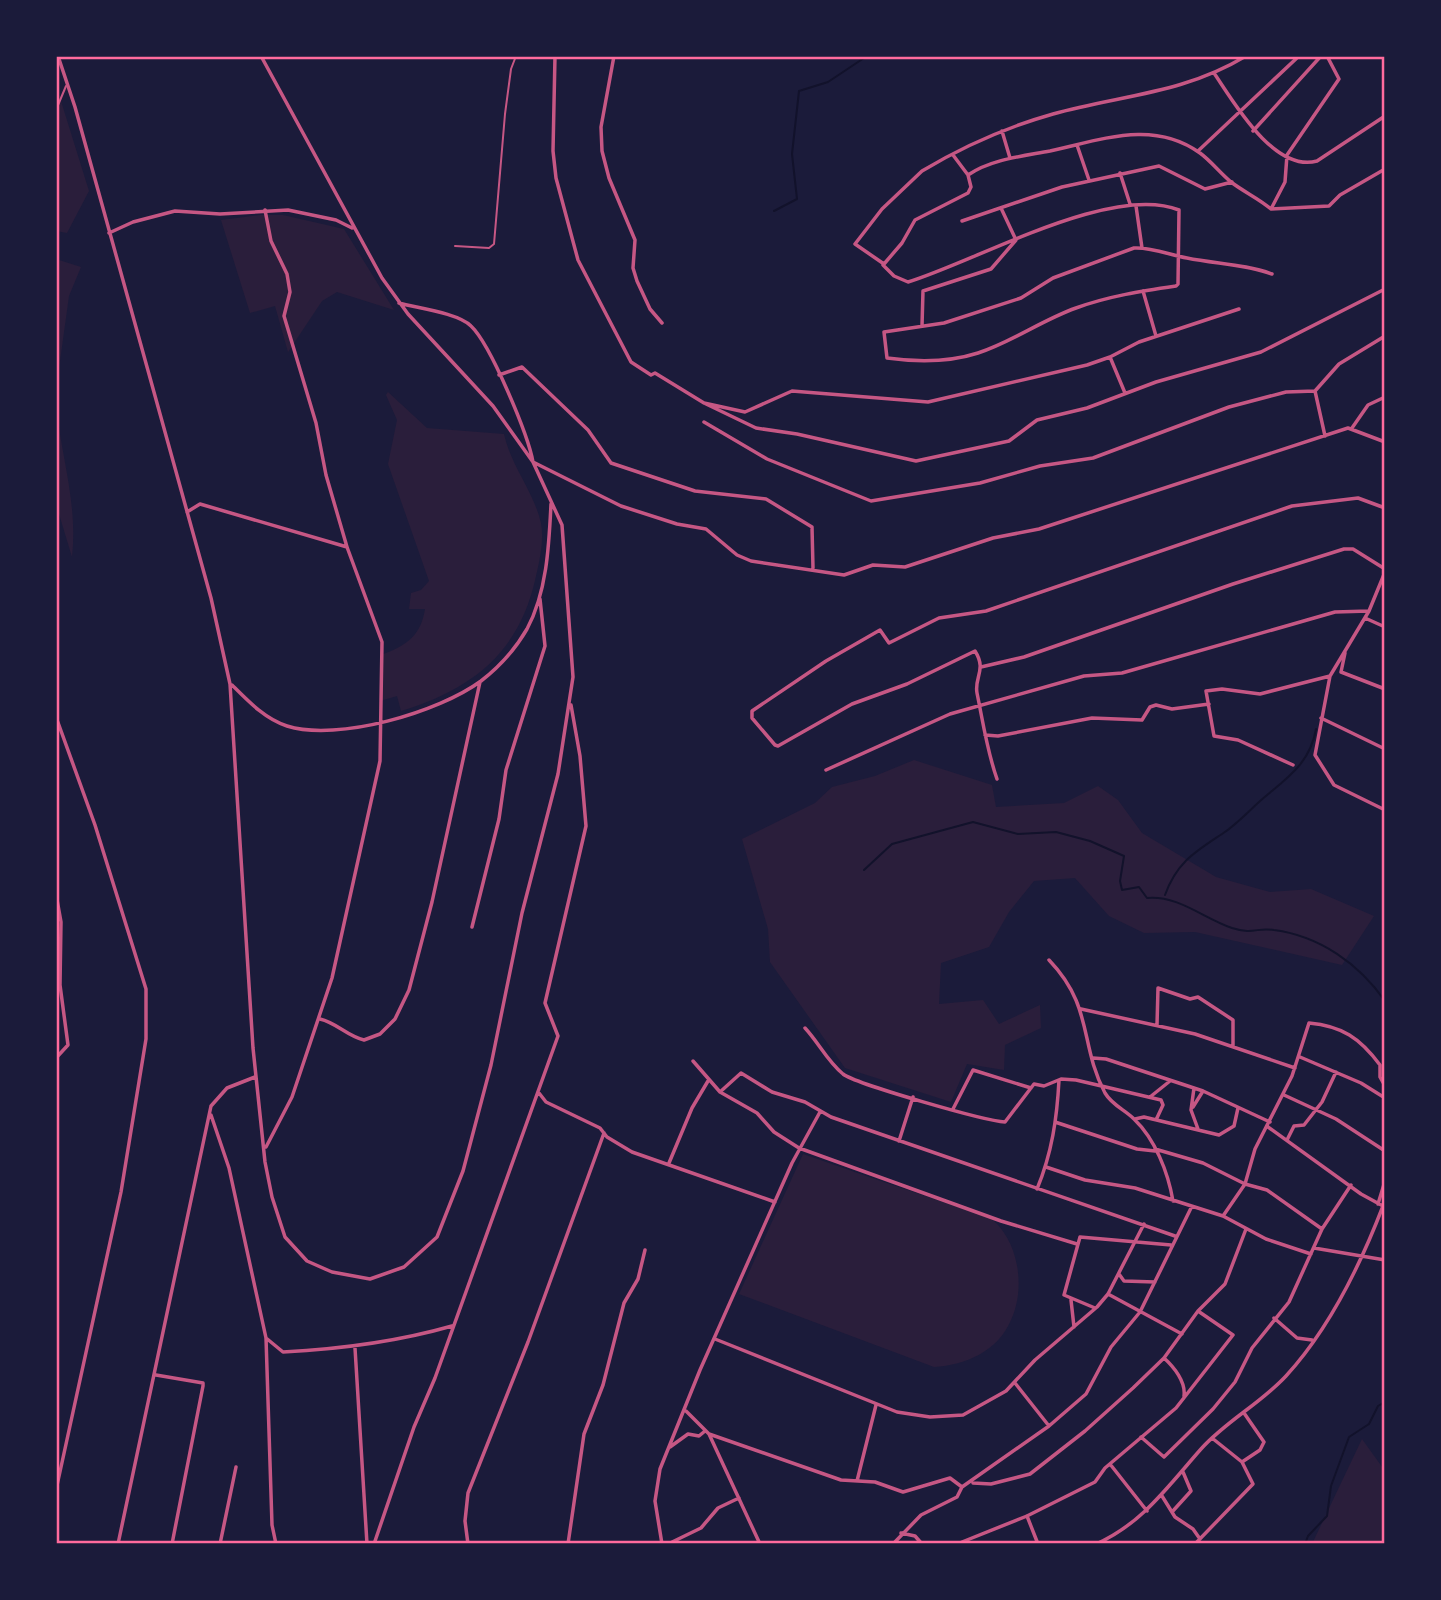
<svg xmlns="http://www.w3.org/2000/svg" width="1441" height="1600" font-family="'Archivo Narrow',sans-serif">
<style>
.green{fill:#2a1e3b}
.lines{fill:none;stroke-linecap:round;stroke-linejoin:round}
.stream{stroke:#12122b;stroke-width:2}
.service{stroke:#c65784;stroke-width:2}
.minor{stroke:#c65784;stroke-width:3.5}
.neatline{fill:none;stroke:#ff6b9d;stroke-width:2.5}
</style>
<rect width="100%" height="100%" fill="#1b1b3a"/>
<path class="green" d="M56 85 89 191 67 233 56 231Z
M260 215H283L344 229 394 310 337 292 322 301 288 352 275 306 250 313 221 220Z
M56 259 81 267 69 296 56 390Z
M388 392 427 428 504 434C511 466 534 492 541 523 544 540 540 559 536 576 520 652 473 689 401 711L397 696 380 701 381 655C406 646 421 636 425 609H409L411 593 421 590 429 581 388 464 397 420 386 395Z
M56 404C61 456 78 504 72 557L56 504Z
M914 760 992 785 996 807 1064 803 1098 786 1118 800 1142 833 1216 877 1270 892 1311 889 1374 916 1342 965 1195 932 1144 933 1109 916 1075 878 1034 881 1009 912 989 947 941 963 939 1004 983 1000 999 1024 1040 1005 1041 1028 1005 1045 1004 1070 967 1064 951 1102 845 1068 770 962 768 929 742 839 815 803 832 787 875 776Z
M803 1154C852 1171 901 1188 949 1204 962 1209 984 1212 994 1221 1020 1245 1025 1290 1011 1320 998 1351 966 1365 934 1367L739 1294Z
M1362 1439 1385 1471V1544H1312Z"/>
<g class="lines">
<path class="stream" d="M774 211 797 199 792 154 799 91 828 82 867 56
M864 870 892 844 973 822 1018 834 1056 832 1090 841 1124 856 1120 881 1122 890 1139 887 1147 898C1178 895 1203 918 1232 928 1254 935 1257 927 1274 930 1320 936 1359 964 1385 1001
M1165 895C1177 862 1195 852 1222 834 1235 826 1247 813 1259 802 1284 780 1310 765 1316 729
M1305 1544 1308 1536 1327 1516 1331 1486 1349 1437 1369 1424 1378 1406 1385 1402"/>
<path class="service" d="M56 110 66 86
M455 246 489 248 494 244 505 114 511 69 516 56"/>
<path class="minor" d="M58 56 75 107 211 598 230 684 253 1048 265 1162 272 1197 285 1237 307 1261 332 1272 370 1279 404 1267 437 1237 463 1171 491 1065 522 913 558 774 573 677 562 525 533 462 493 406 408 314 382 278 261 56
M555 56 553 151 556 178 578 260 631 362 651 375 655 373 704 403 756 428 797 434 916 461 1009 441 1037 420 1087 408 1156 382 1261 352 1385 289
M614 56 601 127 602 151 609 178 635 240 633 268 637 281 650 309 662 323
M1214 73C1233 101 1274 173 1317 161L1385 116
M1002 131 1010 158
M1253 131 1321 56
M1077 145 1089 180
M1198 151 1299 56
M953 155 968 175 971 187 968 193 915 220 902 243 884 264 855 244 882 209 922 171C962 147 1007 127 1053 114 1121 95 1183 94 1246 56
M1120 173 1130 204
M968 175C991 159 1024 156 1050 151 1101 140 1153 119 1200 153 1211 161 1220 173 1231 182 1244 192 1258 198 1271 209L1329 206 1340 195 1385 169
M1136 206 1142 248
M1271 209 1285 182 1287 155 1339 79 1327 56
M265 210 271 241 287 274 290 292 284 316 316 423 326 475 347 547 382 642 380 761 332 978 292 1097 266 1147
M962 221 1062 187 1159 166 1205 189 1232 182
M109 233 133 222 175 211 220 214 288 210 336 220 352 228
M883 265 894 276 908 282C977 261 1111 183 1179 210L1178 284 1176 286C1142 291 1109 296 1076 308 1042 320 1012 342 978 353 950 362 916 362 887 358L884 332 944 323 1021 298 1053 278 1134 248C1152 247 1170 255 1187 258 1216 264 1245 264 1272 274
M1143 291 1156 336
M399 303C417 308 458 313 471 326 491 345 528 435 533 462L621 506 677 524 706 529 737 555 751 561 844 575 873 565 905 567 993 538 1039 529 1348 428 1385 442
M922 326 923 291 991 269 1016 240 1001 208
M1110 357 1125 393
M499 375 522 367 588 430 611 463 695 491 766 499 812 527 813 568
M1315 391 1339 364 1385 336
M704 403 745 412 792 391 928 402 1087 365 1110 357 1139 342 1239 309
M704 422 767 459 871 501 980 483 1040 466 1093 458 1229 407 1286 392 1315 391 1325 436
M1352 428 1368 405 1385 397
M187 512 200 504 347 547
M1385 572 1369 611 1330 676 1315 755 1334 785 1385 810
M1365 618 1385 627
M1345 653 1341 672 1385 689
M981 667 1024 657 1233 584 1344 549H1353L1385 569
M232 685C248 701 265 719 287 726 338 742 439 712 481 681 499 667 516 648 527 629 547 592 549 545 551 504
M56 717 95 825 146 989V1039L121 1192 56 1490
M1321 718 1385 749
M985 735 998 736 1092 718 1142 720 1150 707 1156 705 1172 709 1209 704
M1293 765 1238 740 1214 736 1206 691 1222 689 1260 694 1330 676
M826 770 950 714 1084 676 1122 673 1335 612 1369 611
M997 779C987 751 983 722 977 693 974 677 987 670 975 651L907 684 852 704 778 746 775 745 752 718V711L826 661 880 630 889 643 939 618 986 611 1292 506 1358 498 1385 508
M56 894 61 922 60 985 68 1045 56 1058
M472 927 499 819 506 770 545 646 540 599
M1049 960C1094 1007 1079 1044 1105 1093 1112 1105 1125 1110 1134 1119 1155 1139 1168 1172 1173 1201
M1081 1009 1195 1034 1295 1068
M320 1019C337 1023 347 1036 364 1040L380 1034 395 1019 409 990 432 902 480 682
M1157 1025 1158 988 1190 999 1198 997 1233 1020V1047
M805 1028C819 1043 827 1061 843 1074 856 1084 985 1121 1005 1122L1034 1084 1044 1086 1061 1079 1076 1080 1161 1100 1163 1105 1156 1120
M1300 1057 1361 1083 1385 1098
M1093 1058 1106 1059 1203 1091 1270 1122
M693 1061 720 1092 757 1113 774 1132 799 1148 1001 1221 1077 1244
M1194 1088 1191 1110 1198 1129
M720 1092 741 1073 772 1092 805 1102 831 1117 1175 1236
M539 1093 546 1102 600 1128 607 1137 632 1152 775 1202
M1284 1095 1336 1119 1385 1151
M1150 1097 1170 1081
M1193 1107 1203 1091
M953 1109 973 1070 1031 1088
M211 1115 229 1168 266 1338 272 1525 276 1544
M1135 1119 1144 1117 1219 1135 1234 1126 1238 1108
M1055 1122 1137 1149 1155 1151
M1268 1127 1361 1194 1383 1206
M1287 1140 1294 1126 1304 1125 1322 1102 1336 1072
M899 1141 913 1097
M1155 1149 1203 1163 1245 1184 1267 1190 1322 1229
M669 1163 692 1108 708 1081
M1046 1167 1085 1180 1135 1188 1223 1216 1266 1239 1311 1254
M1037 1189C1052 1153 1057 1118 1059 1080
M1378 1204 1385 1181
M1223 1216 1245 1184 1255 1149 1292 1076 1309 1023C1342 1026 1360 1038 1380 1065V1077L1385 1086
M1314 1248 1385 1260
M1119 1274 1124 1281 1155 1282
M1108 1294 1182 1334
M1071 1300 1074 1327
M1095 1308 1064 1295 1080 1237 1171 1245
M1274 1318 1297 1338 1312 1340
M266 1338 283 1352C342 1349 396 1342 452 1326
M715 1339 897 1412 930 1417 963 1415 1006 1391 1035 1360 1097 1307 1108 1294 1144 1224
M355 1348 367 1544
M1164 1358C1174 1367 1186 1382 1184 1396
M156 1375 203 1383V1386L172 1544
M1015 1383 1049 1426
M686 1411 709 1434 841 1480 875 1482 903 1492 950 1478 962 1487
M709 1434 760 1544
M1141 1437 1164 1457 1213 1409 1235 1382 1252 1348 1289 1302 1322 1229 1351 1185
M670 1447 688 1434 699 1436 705 1431
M1242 1462 1260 1450 1264 1442 1244 1413
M1110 1464 1147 1511
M857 1481 876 1405
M973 1483 991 1484 1030 1474 1085 1431 1133 1388 1164 1358 1198 1311 1225 1284 1246 1229
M1162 1496 1175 1517 1193 1529 1200 1539
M1172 1512 1191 1491 1183 1472
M1027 1516 1038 1544
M901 1533 915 1536 922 1544
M118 1544 211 1106 227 1088 255 1077
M220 1544 236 1467
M374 1544 414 1427 435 1378 558 1036 545 1003 586 826 580 756 571 705
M468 1544 465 1521 468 1493 528 1342 604 1133
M568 1544 584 1434 603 1385 624 1303 638 1279 645 1250
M662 1544 655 1501 660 1469 700 1370 792 1163 820 1112
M668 1544 701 1528 718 1508 739 1498
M893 1544 921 1515 957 1497 962 1487 1049 1426 1086 1394 1111 1347 1140 1312 1192 1206
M957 1544 1027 1516 1095 1482 1105 1468 1176 1408 1233 1335 1198 1311
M1096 1544C1142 1524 1169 1485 1201 1449 1226 1421 1260 1404 1286 1376 1330 1328 1360 1266 1383 1206
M1195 1544 1253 1484 1242 1462 1212 1438"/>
</g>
<rect width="1441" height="1600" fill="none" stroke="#1b1b3a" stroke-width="116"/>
<rect x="58" y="58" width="1325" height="1484" class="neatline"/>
</svg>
